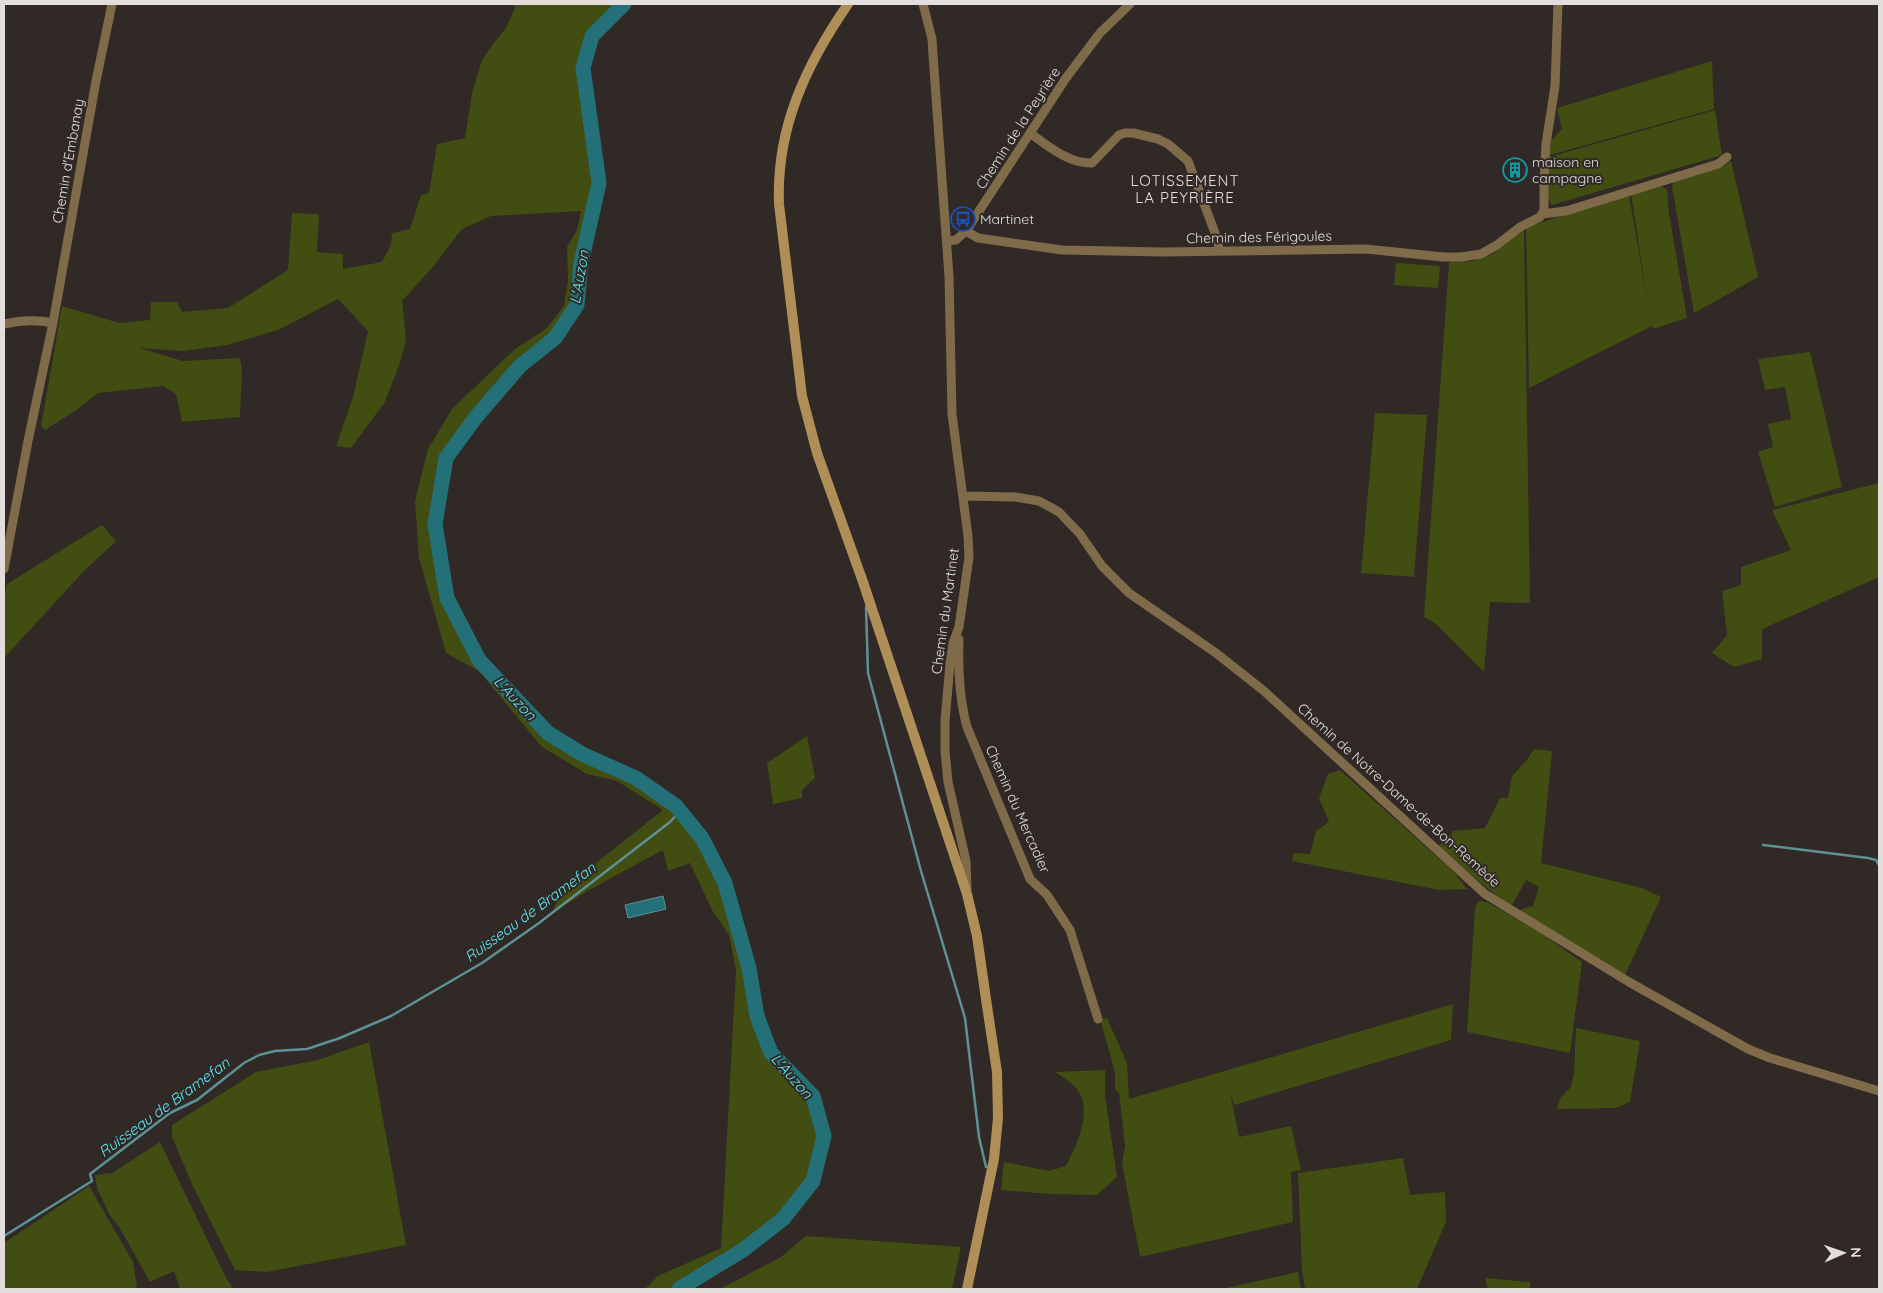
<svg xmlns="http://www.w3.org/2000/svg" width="1883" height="1293" font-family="Quicksand,sans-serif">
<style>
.green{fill:#424d12}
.water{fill:#247078;stroke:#5d9196}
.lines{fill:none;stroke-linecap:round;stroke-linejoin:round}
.stream{stroke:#5d9196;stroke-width:2.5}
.river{stroke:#247078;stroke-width:15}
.minor{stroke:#7f6b49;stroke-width:9}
.secondary{stroke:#af8e57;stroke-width:10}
.labels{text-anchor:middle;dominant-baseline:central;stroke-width:4;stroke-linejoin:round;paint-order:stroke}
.street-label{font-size:14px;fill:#e3dedc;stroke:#302925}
.poi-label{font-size:14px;fill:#e3dedc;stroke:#302925;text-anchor:start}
.neighbourhood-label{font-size:15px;letter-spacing:1px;fill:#e7ded9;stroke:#302925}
.water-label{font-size:15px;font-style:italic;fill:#5deaf9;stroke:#302925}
</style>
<rect width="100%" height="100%" fill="#302925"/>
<path class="green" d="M513 4H615L587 34 580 67 596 184 578 262 572 304 552 335 516 365 473 416 443 457 431 525 444 599 477 662 546 736 579 755 634 781 674 808 699 841 723 885 746 970 753 1016 767 1054 808 1097 820 1137 809 1179 781 1218 742 1249 675 1289H645L658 1276 721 1248 736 970 729 935 712 910 690 863 668 871 663 850 589 890 552 913 562 890 663 810 617 781 587 774 542 747 479 671 446 653 419 558 415 501 428 449 452 409 515 349 546 329 564 306 568 280 567 247 577 230 581 211 491 216 462 229 432 268 402 301 406 340 400 363 385 402 351 448 336 446 353 397 368 331 338 299 278 330 227 345 184 351 139 348 183 361 240 358 242 369 240 417 182 422 176 394 163 386 98 393 78 409 45 430 41 426 62 306 119 323 150 320 151 302H177L182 312 228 308 288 270 292 213 319 214 317 252 343 254V269L382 262 391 245 392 233 410 229 421 195 429 193 437 144 465 138 472 93 482 60 493 44 506 28 515 8Z
M1712 61 1714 109 1550 155 1551 141 1562 129 1557 108Z
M1715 110 1722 155 1552 205 1548 199 1549 157Z
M1731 161 1758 277 1694 313 1672 187 1673 182 1722 166Z
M1662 186 1667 190 1669 213 1687 318 1653 329 1652 326 1529 388 1526 227 1629 195 1648 304 1631 194Z
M1524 229 1530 603 1490 602 1484 672 1436 624 1424 617 1449 262 1472 261 1493 254Z
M1396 263 1440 266 1438 288 1394 285Z
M1810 352 1842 487 1775 507 1758 452 1773 447 1768 424 1791 419 1785 387 1765 390 1758 359Z
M1375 413 1427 415 1414 577 1361 573Z
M1879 483V577L1762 629V659L1734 667 1712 653 1727 635 1722 591 1741 585V567L1791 550 1772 510Z
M102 525 116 541 83 572 4 658V600L7 584Z
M807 736 815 778 802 790V798L773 804 767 763Z
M1534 749 1552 751 1541 863 1642 888 1661 897 1625 975 1519 910 1533 906 1539 887 1526 880 1511 907 1436 847 1449 839 1453 831 1485 828 1500 798H1508L1512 776 1526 761Z
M1340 770 1454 872 1467 889 1439 890 1292 861 1294 853 1310 854 1316 831 1329 822 1319 798 1328 774Z
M1479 901 1487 902 1535 929 1582 962 1570 1053 1467 1032 1475 908Z
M1453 1004 1451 1040 1234 1105 1230 1092 1239 1137 1291 1126 1301 1170 1291 1172 1293 1222 1140 1257 1122 1163 1125 1146 1119 1093 1115 1089V1072L1100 1019 1107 1018 1127 1063 1129 1099Z
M1576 1028 1640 1041 1630 1102 1616 1108 1557 1109 1560 1098 1571 1087 1574 1073Z
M369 1042 406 1245 267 1272 235 1270 192 1184 172 1137V1125L256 1072 318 1060Z
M1105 1070V1096L1117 1177 1097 1195 1050 1194 1001 1190 1004 1162 1049 1171 1066 1166C1076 1145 1092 1115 1079 1092 1075 1084 1062 1077 1055 1072Z
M160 1142 227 1280 231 1284 232 1289H180L174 1271 150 1282 121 1230 109 1214 97 1188 95 1175 112 1173Z
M1403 1158 1410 1195 1445 1192 1446 1222 1417 1289H1305L1302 1270 1298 1173Z
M89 1186 133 1262 137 1286 133 1289H4V1243Z
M806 1236 961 1247 952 1289H720L781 1257Z
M1298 1272 1301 1289H1222Z
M1485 1278 1530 1282V1289H1488Z"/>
<path class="water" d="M663 896 666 909 628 918 625 905Z"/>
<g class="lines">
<path class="stream" d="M866 607 868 673 921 871 965 1018 979 1137 986 1167
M1763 845 1868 858 1876 860 1879 865
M4 1236 92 1181 90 1174 170 1113 197 1100 244 1063 259 1055 275 1051 307 1049 340 1038 391 1016 482 963 539 923 670 822 680 811"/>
<path class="river" d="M624 4 592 36 583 68 599 183 581 263 577 305 555 338 520 366 476 417 446 458 435 524 447 598 479 660 548 733 582 754 636 778 676 806 702 838 725 883 749 968 757 1016 771 1053 813 1096 824 1136 813 1181 783 1219 743 1250 679 1289"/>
<path class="minor" d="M923 4 932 39 933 55 949 276 952 414 968 536 969 557 959 627 953 643 950 664 945 721V751L948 782 966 861 967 889
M1030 133C1048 146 1069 164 1092 163L1119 135 1125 133H1133L1158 139 1168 144 1188 161 1218 241 1219 250
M1542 214 1566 211 1718 164 1727 157
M966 231 978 238 1062 250 1162 252 1366 249 1443 257H1461L1481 254 1497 245 1520 227 1540 217 1544 211V182L1546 144 1555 86 1558 4
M947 241 956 240 966 231 1066 78 1100 33 1130 4
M4 324C21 320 35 319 53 323
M963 496 1015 497 1039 501 1059 512 1080 534 1102 566 1129 593 1216 653 1264 691 1485 894 1629 982 1748 1049 1770 1058 1879 1091
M4 569 28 441 53 323 96 81 112 4
M959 639C958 669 959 698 967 727L1030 879 1047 895 1070 930 1098 1019"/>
<path class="secondary" d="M848 4C806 65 776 128 779 204L802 396 817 453 863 582 967 894 977 936 987 1006 997 1072 998 1118 994 1159 967 1289"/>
</g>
<defs>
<g id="building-ring" transform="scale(1.25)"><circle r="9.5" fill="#302925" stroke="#0f9aa8" stroke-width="1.5"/><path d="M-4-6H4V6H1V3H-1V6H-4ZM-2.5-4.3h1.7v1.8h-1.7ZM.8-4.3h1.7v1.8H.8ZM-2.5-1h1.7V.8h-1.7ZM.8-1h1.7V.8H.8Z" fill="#0f9aa8"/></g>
<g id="bus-ring" transform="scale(1.25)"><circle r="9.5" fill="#302925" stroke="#1a4fb4" stroke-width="1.5"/><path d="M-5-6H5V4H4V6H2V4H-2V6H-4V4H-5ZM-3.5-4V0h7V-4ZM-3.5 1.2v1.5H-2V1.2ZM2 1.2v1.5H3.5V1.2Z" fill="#1a4fb4"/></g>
</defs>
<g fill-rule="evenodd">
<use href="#building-ring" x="1515" y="170"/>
<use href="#bus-ring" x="963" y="219"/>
</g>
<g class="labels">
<g class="street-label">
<text transform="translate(1018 128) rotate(-57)">Chemin de la Peyrière</text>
<text transform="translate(68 161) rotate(-80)">Chemin d'Embanay</text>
<text transform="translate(1259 237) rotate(-1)">Chemin des Férigoules</text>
<text transform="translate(945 611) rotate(-82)">Chemin du Martinet</text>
<text transform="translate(1399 795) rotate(42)">Chemin de Notre-Dame-de-Bon-Remède</text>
<text transform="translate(1018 809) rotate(66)">Chemin du Mercadier</text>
</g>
<g class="poi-label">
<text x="1532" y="162">maison en<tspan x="1532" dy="16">campagne</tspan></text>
<text x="980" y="219">Martinet</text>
</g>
<g class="neighbourhood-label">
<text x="1185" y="180">LOTISSEMENT<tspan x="1185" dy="17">LA PEYRIÈRE</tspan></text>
</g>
<g class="water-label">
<text transform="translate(579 277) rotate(-80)">L'Auzon</text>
<text transform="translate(515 698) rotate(47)">L'Auzon</text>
<text transform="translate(530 912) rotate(-36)">Ruisseau de Bramefan</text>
<text transform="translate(792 1076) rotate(49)">L'Auzon</text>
<text transform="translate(164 1107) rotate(-36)">Ruisseau de Bramefan</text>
</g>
</g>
<rect width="1883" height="1293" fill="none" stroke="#e3dedc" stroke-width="10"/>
<g transform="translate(1843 1253) rotate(88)" stroke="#302925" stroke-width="4" paint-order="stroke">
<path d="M0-4L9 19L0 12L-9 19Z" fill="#e3dedc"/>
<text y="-8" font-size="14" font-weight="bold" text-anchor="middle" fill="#e3dedc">N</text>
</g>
</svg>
